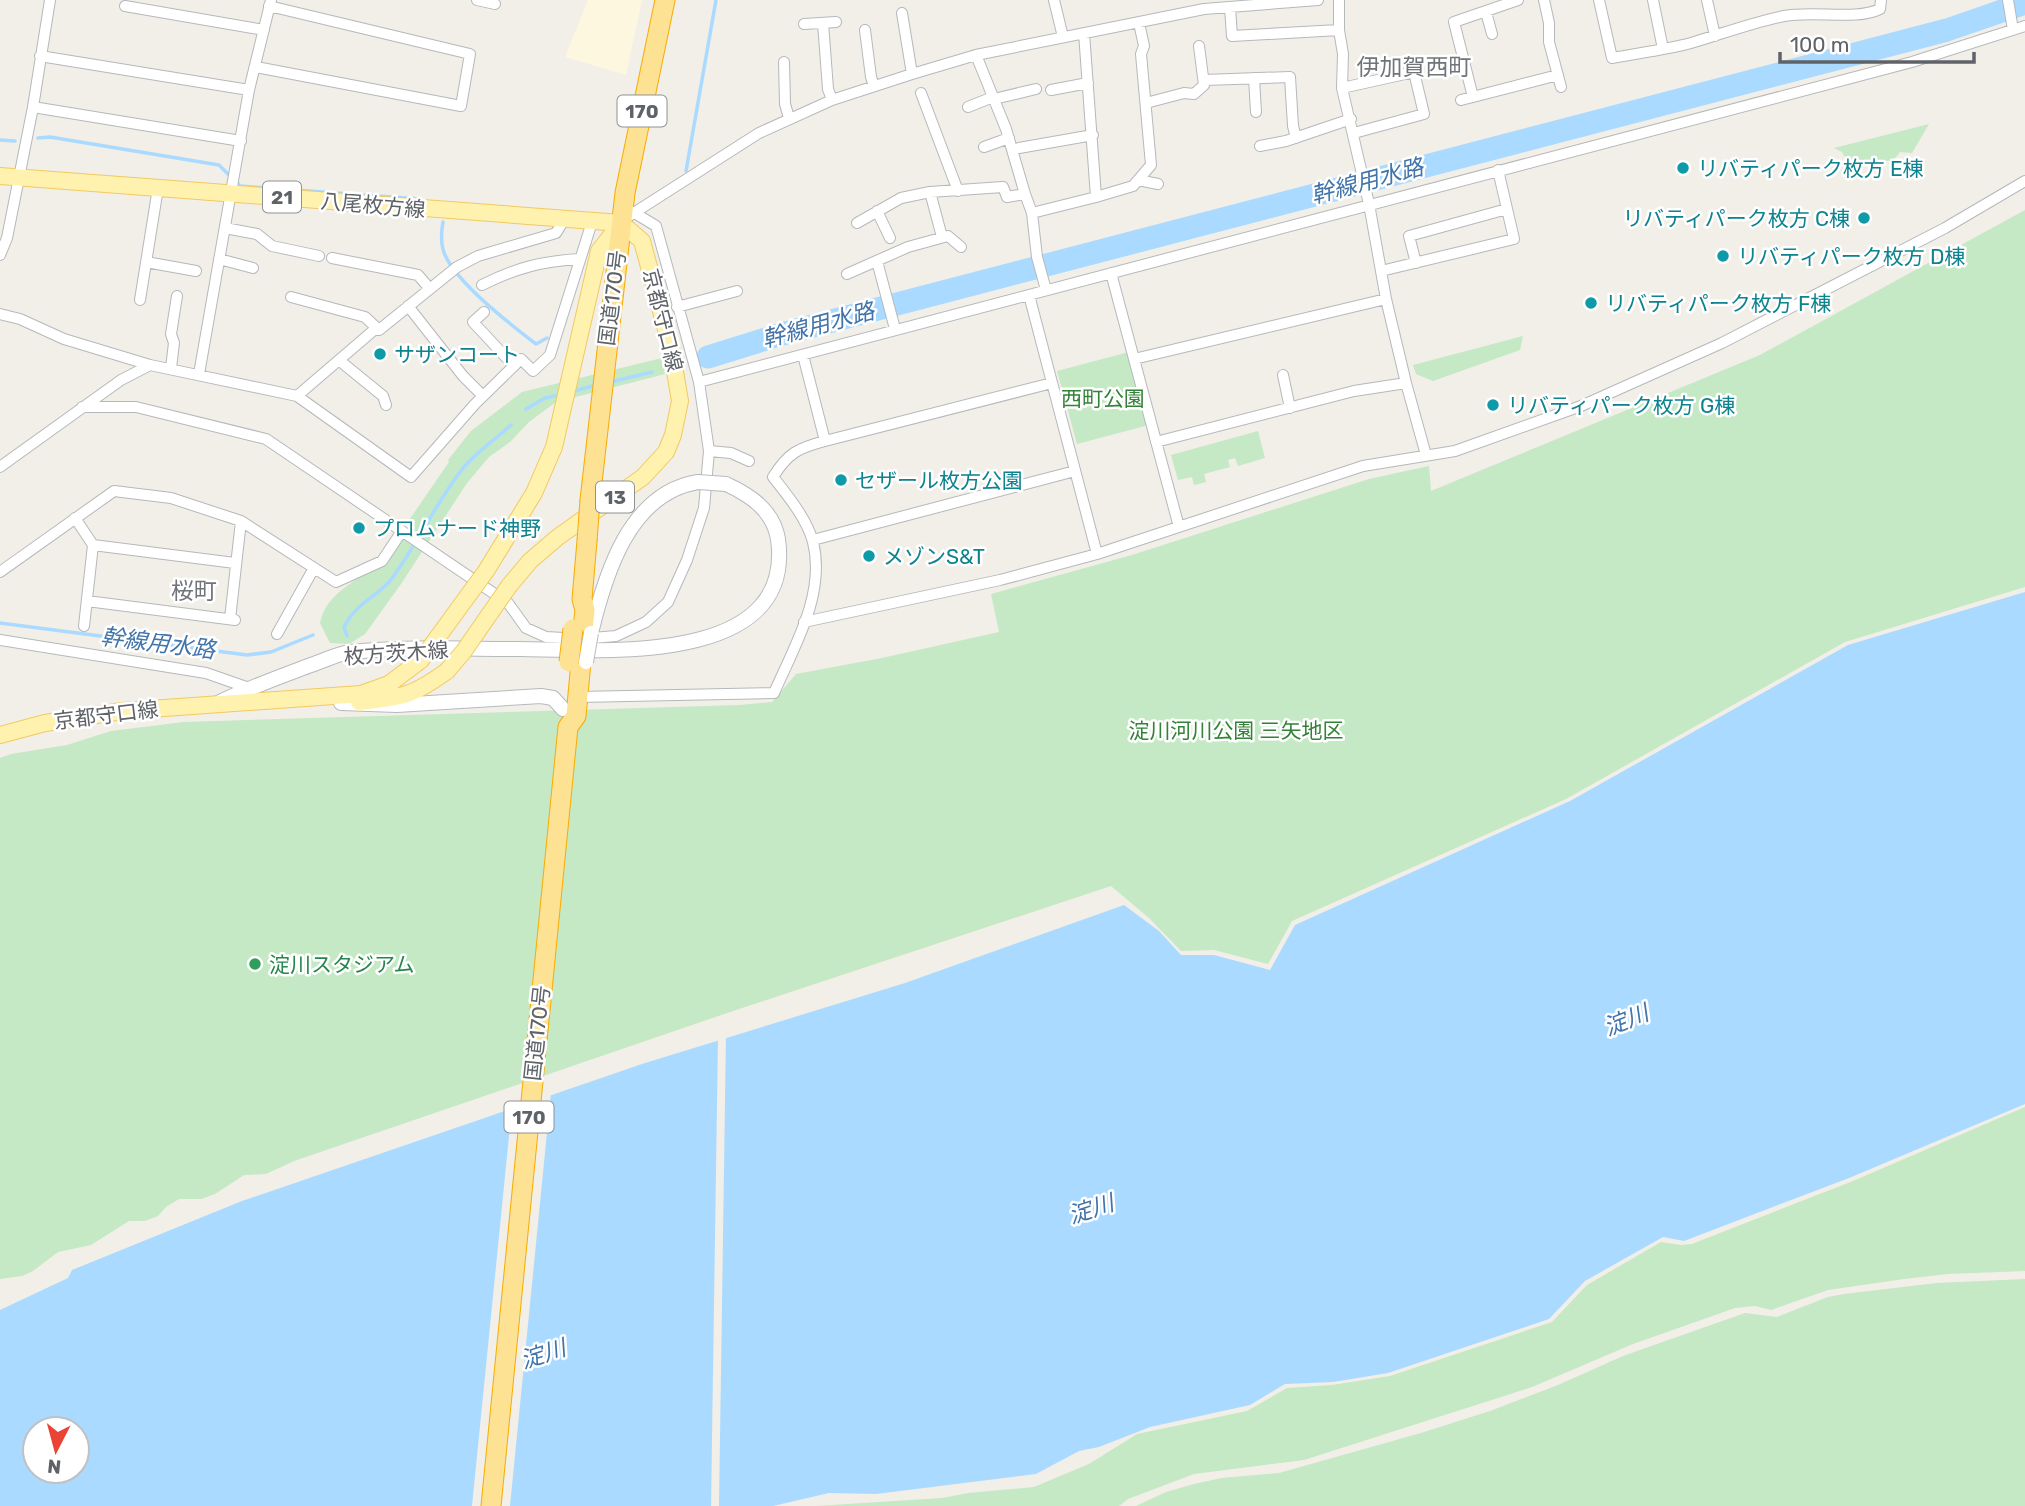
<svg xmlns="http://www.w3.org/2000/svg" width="2025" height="1506" font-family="Rubik,'Noto Sans JP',sans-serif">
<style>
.commercial{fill:#fef7e0}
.green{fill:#c5e8c5}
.water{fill:#aadaff;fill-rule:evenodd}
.pier{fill:#f1efe8}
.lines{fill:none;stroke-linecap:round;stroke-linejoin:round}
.stream{stroke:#aadaff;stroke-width:3.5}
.river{stroke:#aadaff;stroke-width:23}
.street-casing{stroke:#b5b8bc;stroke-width:12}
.secondary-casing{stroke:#b6babf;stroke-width:16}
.primary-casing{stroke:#f2c960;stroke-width:18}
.highway-casing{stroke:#f9ab00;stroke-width:21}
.street{stroke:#fff;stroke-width:10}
.secondary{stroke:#fff;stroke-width:14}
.primary{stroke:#fff2af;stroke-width:16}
.highway{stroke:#fde293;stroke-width:19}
.secondary-bridge-casing{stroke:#b6babf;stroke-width:16;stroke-linecap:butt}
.primary-bridge-casing{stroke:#f2c960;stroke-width:18;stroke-linecap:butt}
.highway-bridge-casing{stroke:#f9ab00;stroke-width:21;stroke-linecap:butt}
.secondary-bridge{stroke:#fff;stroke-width:14}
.primary-bridge{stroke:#fff2af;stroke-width:16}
.highway-bridge{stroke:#fde293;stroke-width:19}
.culture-dot{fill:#0f9aa8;stroke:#fff;stroke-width:2.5}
.leisure-dot{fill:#2e9e5b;stroke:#fff;stroke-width:2.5}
.labels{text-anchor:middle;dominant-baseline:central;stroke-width:5;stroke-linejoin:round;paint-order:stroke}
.shield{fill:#fff;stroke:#8f9295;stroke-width:2}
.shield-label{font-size:19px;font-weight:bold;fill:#5f6368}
.culture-label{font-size:21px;fill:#0d838f;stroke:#fff;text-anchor:start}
.street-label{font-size:21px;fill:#5f6368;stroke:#fff}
.park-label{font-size:21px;fill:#348238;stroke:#fff}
.leisure-label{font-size:21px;fill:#27864d;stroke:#fff;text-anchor:start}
.neighbourhood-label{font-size:23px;fill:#70757a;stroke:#fff}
.water-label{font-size:23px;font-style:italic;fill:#4174aa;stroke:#fff}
</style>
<rect width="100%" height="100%" fill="#f1efe8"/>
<path class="commercial" d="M588 0H642L626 75 565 57Z"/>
<path class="green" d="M1929 124 1912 153 1900 152 1893 161 1846 159 1842 152 1834 148Z
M2025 210V587L1845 642 1566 799 1292 921 1268 964 1214 950 1181 951 1149 918 1111 886 736 1010 294 1161 266 1174 244 1175 215 1194 201 1199H179L166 1207 158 1216 145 1221H129L91 1245 58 1252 33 1271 22 1276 0 1279V758L11 754 67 745 111 731 184 722 740 705 772 702 796 674 882 658 999 632 991 594 1132 555 1369 479 1429 466 1431 491 1760 355Z
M1523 336 1520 350 1433 381 1416 374 1413 365Z
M1129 352 1149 425 1077 444 1057 371Z
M662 358 665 374 556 402 529 422 510 442 489 457 467 483 401 584 365 634 349 644 330 643 320 623C326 596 348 586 368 571 384 559 399 542 410 525L407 523 449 462 448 460 471 431 522 392Z
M1258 431 1265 458 1238 466 1235 458 1228 460 1230 467 1204 474 1206 482 1194 485 1192 477 1178 480 1171 455Z
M2025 1107V1271L1948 1274 1904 1279 1828 1290 1771 1310 1755 1306 1735 1308 1633 1344 1532 1387 1304 1460 1194 1474 1128 1499 1119 1506H816L942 1498 968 1493 1034 1487 1089 1464 1137 1434 1247 1411 1287 1388 1332 1385 1390 1376 1552 1322 1587 1285 1661 1242 1681 1245 1692 1244 1853 1181Z
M2025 1279V1506H1136L1166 1492 1194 1484 1222 1478 1279 1473 1421 1433 1490 1411 1558 1385 1623 1356 1745 1313 1777 1317 1828 1297 1844 1294 1937 1283Z"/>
<path class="water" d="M2025 592V1104L1849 1178 1684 1241 1663 1237 1585 1281 1549 1319 1388 1373 1333 1382 1285 1384 1250 1405 1150 1427 1099 1447 1079 1451 1036 1474 876 1494 829 1493 773 1506H0V1310L68 1278 72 1270 242 1201 645 1063 905 983 1124 905 1159 931 1181 955H1214L1270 970 1295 925 1570 801 1848 645ZM35 1429H77V1471H35Z"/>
<path class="pier" d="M726 1034 719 1506H711L718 1037Z
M551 1092 510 1506H472L512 1106Z"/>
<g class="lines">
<path class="stream" d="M38 138 50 137 219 165 230 176
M0 140 15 141
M686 171 716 0
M236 181 240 186 420 199
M443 222C441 233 440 244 445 255 458 284 510 324 536 344L547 338
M611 382 652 372
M570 392 597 385
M526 409 545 398 560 395
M0 623 247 655 271 652 313 635
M347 636 344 627C358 600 379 597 393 577 417 544 435 505 460 472 474 453 494 441 511 425"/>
<path class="river" d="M708 357 782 334 1947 30 2025 3"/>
<g class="street-casing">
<path id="street" d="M477 0 495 4
M1054 0 1063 37
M1339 0V30L1343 54 1342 88 1369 204 1386 299 1406 383 1426 455
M1544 0 1549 23V42L1561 87
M1599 0 1612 58C1638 53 1665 50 1691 43 1722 34 1753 22 1784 16 1815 10 1855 21 1880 9L1881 0
M1653 0 1663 49
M1707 0 1715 36
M2008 0 2013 30
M125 6 264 30
M1230 7 1232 36 1339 30
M1486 12 1492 34
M902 13 912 74
M823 23 828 89 832 100
M804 24 836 22
M865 30 871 77 874 86
M976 55 1006 129 1025 194
M40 56 249 90
M784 62 785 104 789 118
M256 67 461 106 470 54 269 6
M1254 78 1256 112
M1204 80 1290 77 1293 126 1296 138
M1342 88 1414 72 1424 114 1354 133
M1051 90 1088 83
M921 93 958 191
M1473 97 1454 22 1518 0
M994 99 1036 89
M1461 100 1558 75
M1146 103 1184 93 1194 94 1204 85 1199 46
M33 107 241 141
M968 107 993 97
M1260 146 1286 141 1351 119
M984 147 1009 138
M1019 148 1093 135
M1138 180 1158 184
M930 192 942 237
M1096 197 1133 186 1151 165 1141 54 1144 46 1139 23
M877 211 890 238
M1032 213 1037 257 1046 290
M629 216 759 133 832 100 912 74 976 55 1204 9 1318 0
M857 223 901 198 930 192 1003 187 1007 197 1025 194 1032 213 1096 197 1084 33
M225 228 257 234 272 246 319 256
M0 255 7 238 33 107 50 0
M332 258 418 275 430 289
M219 259 253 268
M877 261 895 329
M146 262 196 271
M1416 263 1409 236 1507 209
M1381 271 1514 239 1498 170
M1111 273 1179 527
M847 274 908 247 948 236 961 247
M482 285C516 268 542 261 580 259
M1029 295 1097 554
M291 297 365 317 379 330
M140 300 158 188
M408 306 463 376 483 396
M677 307 737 291
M484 312 473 322 514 366
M0 314 20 319 64 339 150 365 297 396 374 330H379L457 267 478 256 556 233 564 220
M1134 359 1386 299
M340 361 383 396 386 405
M171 368 174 343 171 334 177 296
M199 374 249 90 271 0
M1283 375 1290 408
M699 382 1912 62 2025 26
M297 396 411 477 475 404 521 359 533 371 550 355 592 222
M82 407H136L266 439 508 603 526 628 546 637 581 639 616 636 646 622 668 602 687 560 704 508 709 451 699 382 656 226 633 212
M825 441 1052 383
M1156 442 1354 391 1406 383
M709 451 731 453 749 461
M0 467 121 380 150 365
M75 518 93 545 84 626
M813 540 1075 471
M93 545 235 563
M0 572 114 491 171 498 241 521 336 582 382 561 402 531
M87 601 235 620
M230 619 241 521
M804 622 1000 580 1097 554 1363 466 1455 451 1581 406 1722 343 1945 228 2025 181
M277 634 314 568
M0 640 206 673 249 688
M578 697 774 693C794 647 826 594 813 542 807 519 788 496 773 477 788 453 798 448 825 441L803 355"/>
</g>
<g class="secondary-casing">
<path id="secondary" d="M591 633C605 575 629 493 698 482
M218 703C248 688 279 677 311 665 324 661 338 653 351 652 407 646 464 649 520 649 598 650 796 668 778 539 773 510 750 495 726 484
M341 703 397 705 541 696 553 698 563 709"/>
</g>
<g class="primary-casing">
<path id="primary" d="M0 176 621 223
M486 571 534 493 554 447 599 251 621 223
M509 586 530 561 558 537 643 477 666 452 673 435 680 401 671 348 642 241 621 223
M359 702C402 697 411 697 447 671
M0 735 45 723 122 711 361 694 389 684 421 660"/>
</g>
<g class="highway-casing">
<path id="highway" d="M590 500 625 193 665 0
M583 629 585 610 582 599 587 541
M491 1506 568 727 576 716 581 662"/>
</g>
<use href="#street" class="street"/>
<use href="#secondary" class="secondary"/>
<use href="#primary" class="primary"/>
<use href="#highway" class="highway"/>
<g class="secondary-bridge-casing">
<path id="secondary-bridge" d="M698 482 726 484
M586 662 591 633"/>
</g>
<g class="primary-bridge-casing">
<path id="primary-bridge" d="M421 660 486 571
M447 671 464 651 509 586"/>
</g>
<g class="highway-bridge-casing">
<path id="highway-bridge" d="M587 541 590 500
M569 662 573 629"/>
</g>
<use href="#secondary-bridge" class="secondary-bridge"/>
<use href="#primary-bridge" class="primary-bridge"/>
<use href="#highway-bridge" class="highway-bridge"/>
</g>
<g class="culture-dot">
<circle cx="1683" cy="168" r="7"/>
<circle cx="1864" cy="218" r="7"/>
<circle cx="1723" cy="256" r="7"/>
<circle cx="1591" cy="303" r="7"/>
<circle cx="380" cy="354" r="7"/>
<circle cx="1493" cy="405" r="7"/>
<circle cx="841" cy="480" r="7"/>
<circle cx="359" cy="528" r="7"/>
<circle cx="869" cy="556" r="7"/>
</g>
<circle class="leisure-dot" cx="255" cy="964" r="7"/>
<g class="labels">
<g class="shield">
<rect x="617.5" y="95.5" width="49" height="31" rx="5"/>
<rect x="263" y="181.5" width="38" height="31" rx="5"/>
<rect x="596" y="481.5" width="38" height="31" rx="5"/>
<rect x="504.5" y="1101.5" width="49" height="31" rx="5"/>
</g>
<g class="shield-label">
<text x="642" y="111">170</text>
<text x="282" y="197">21</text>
<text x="615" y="497">13</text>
<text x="529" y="1117">170</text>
</g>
<g class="culture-label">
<text x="1697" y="168">リバティパーク枚方 E棟</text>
<text x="1850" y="218" text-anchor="end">リバティパーク枚方 C棟</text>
<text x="1737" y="256">リバティパーク枚方 D棟</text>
<text x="1605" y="303">リバティパーク枚方 F棟</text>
<text x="394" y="354">サザンコート</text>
<text x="1507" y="405">リバティパーク枚方 G棟</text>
<text x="855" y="480">セザール枚方公園</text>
<text x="373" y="528">プロムナード神野</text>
<text x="883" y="556">メゾンS&amp;T</text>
</g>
<g class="street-label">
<text transform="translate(373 205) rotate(5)">八尾枚方線</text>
<text transform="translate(612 298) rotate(-83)">国道170号</text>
<text transform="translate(663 320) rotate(76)">京都守口線</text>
<text transform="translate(396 653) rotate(-4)">枚方茨木線</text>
<text transform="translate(106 715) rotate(-7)">京都守口線</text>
<text transform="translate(537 1033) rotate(-84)">国道170号</text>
</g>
<g class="park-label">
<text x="1103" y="398">西町公園</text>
<text x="1236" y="730">淀川河川公園 三矢地区</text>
</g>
<g class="leisure-label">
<text x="269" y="964">淀川スタジアム</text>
</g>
<g class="neighbourhood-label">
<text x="1414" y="67">伊加賀西町</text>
<text x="194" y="591">桜町</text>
</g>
<g class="water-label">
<text transform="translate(1367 181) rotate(-15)">幹線用水路</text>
<text transform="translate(818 325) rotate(-15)">幹線用水路</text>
<text transform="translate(158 643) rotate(7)">幹線用水路</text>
<text transform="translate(1626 1020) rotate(-22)">淀川</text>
<text transform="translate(1091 1209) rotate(-18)">淀川</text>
<text transform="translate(543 1354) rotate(-18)">淀川</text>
</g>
</g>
<g transform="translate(56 1450) rotate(186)"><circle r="33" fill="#ffffff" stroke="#bfc1c3" stroke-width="2"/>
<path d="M0-5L12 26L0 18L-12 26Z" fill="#ea4335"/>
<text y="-10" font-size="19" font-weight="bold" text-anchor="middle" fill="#5f6368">N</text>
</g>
<path d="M1780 52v10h194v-10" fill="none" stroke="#5f6368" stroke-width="3.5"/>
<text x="1790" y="52" font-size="21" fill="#5f6368" stroke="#ffffff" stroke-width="5" paint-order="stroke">100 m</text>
</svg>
